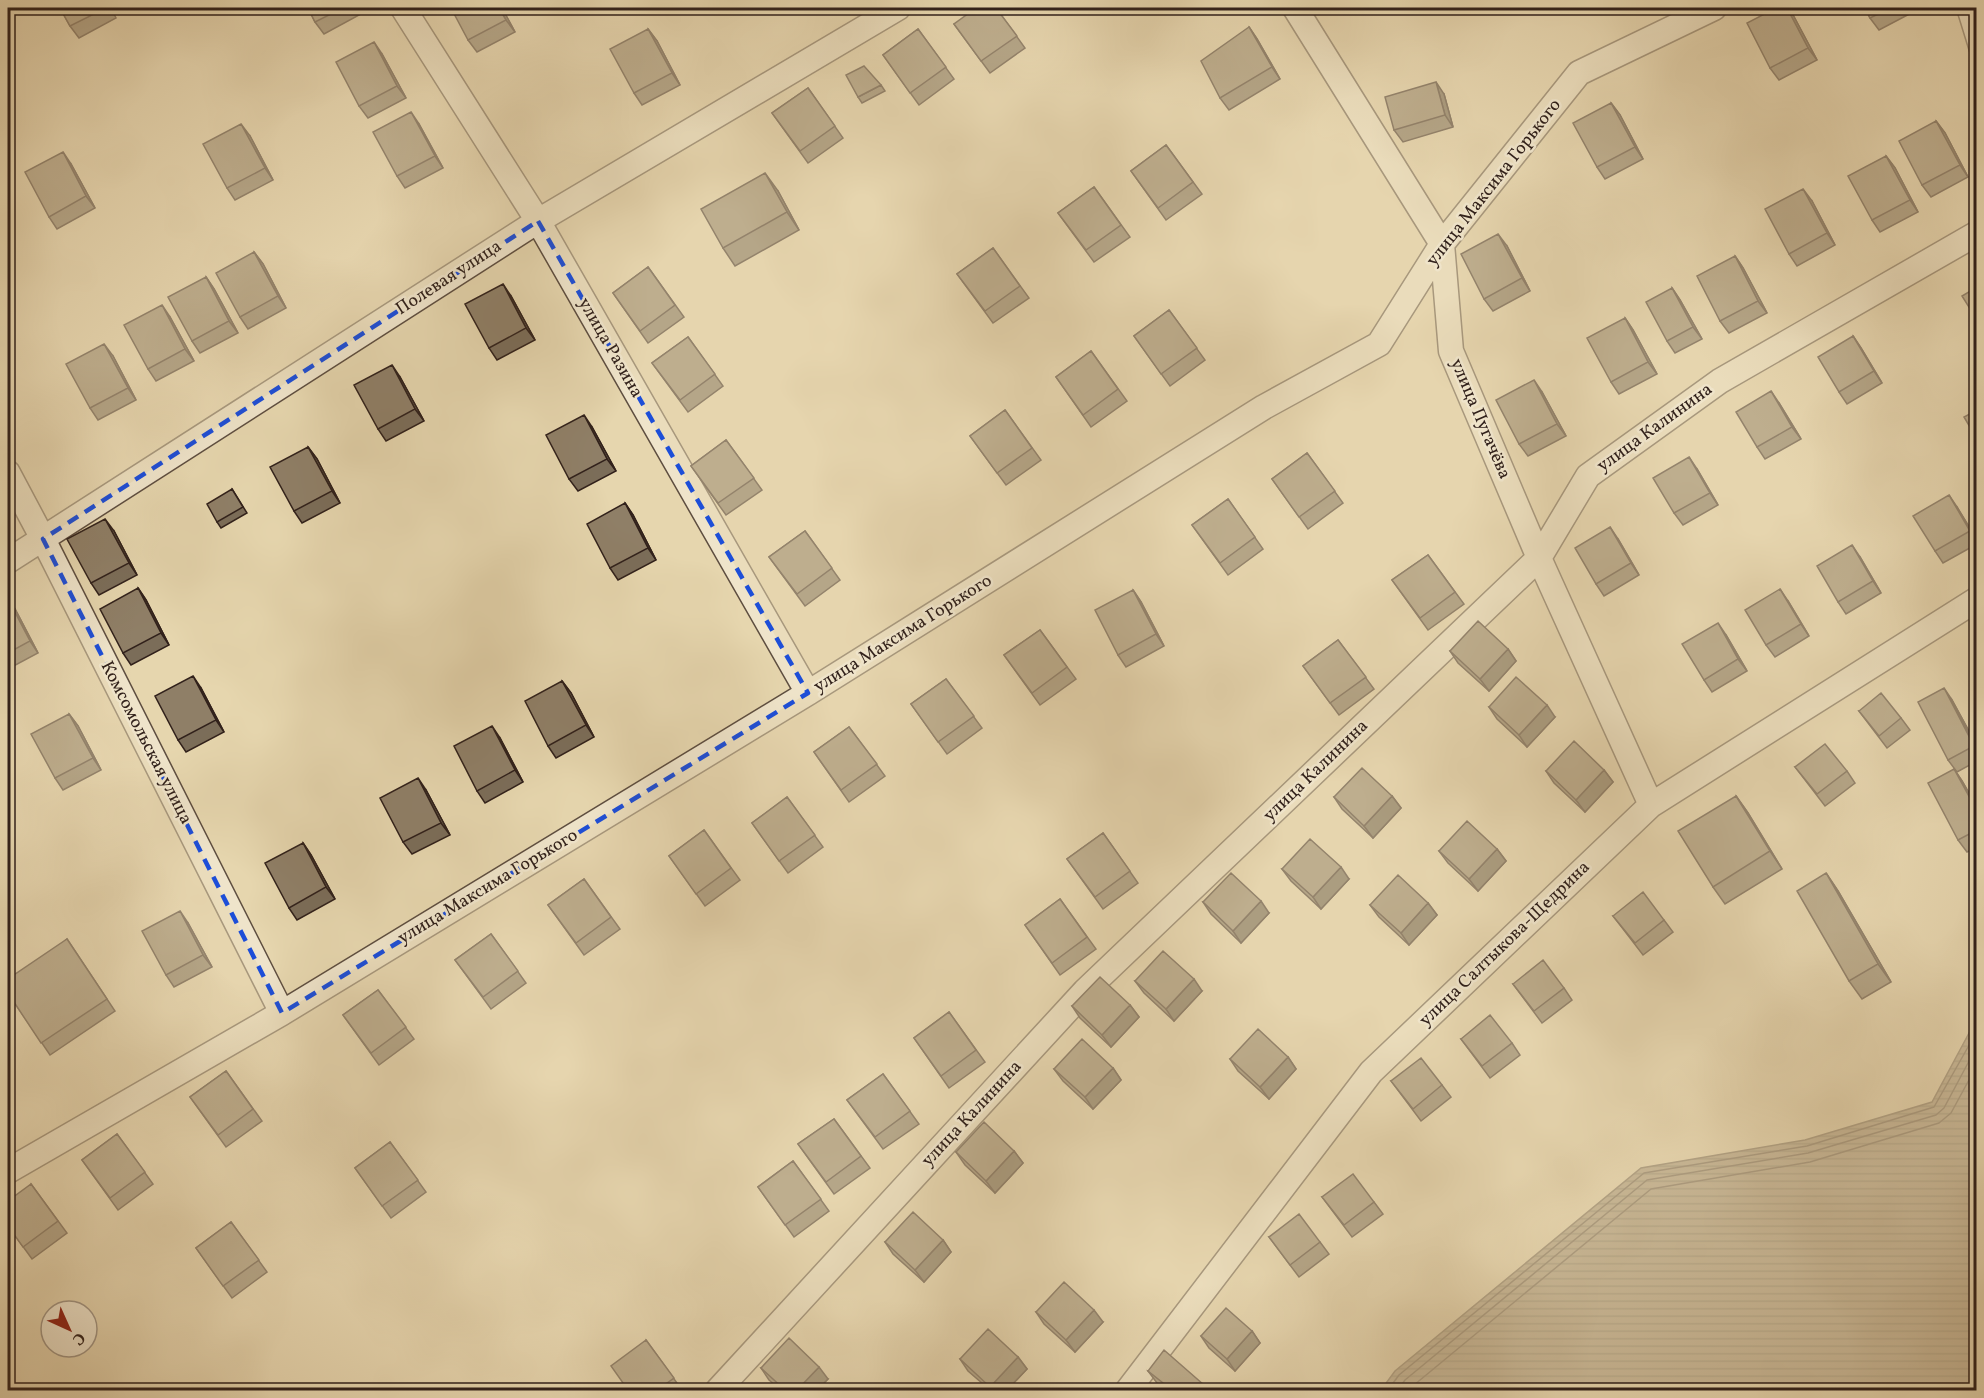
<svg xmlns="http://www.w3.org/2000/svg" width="1984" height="1398" font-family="Vollkorn,serif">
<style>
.water{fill:url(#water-rules);stroke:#786855;stroke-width:1.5}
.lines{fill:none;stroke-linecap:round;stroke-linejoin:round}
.shore{stroke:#6c5c4c;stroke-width:1.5}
.service-casing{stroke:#5e4e40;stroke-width:15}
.minor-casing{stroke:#5e4e40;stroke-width:27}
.service{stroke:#efe4ca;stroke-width:12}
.minor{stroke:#efe4ca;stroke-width:24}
.wall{fill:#7b6d59;stroke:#31211b;stroke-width:1.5}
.shaded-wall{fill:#645948;stroke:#31211b;stroke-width:1.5}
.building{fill:#8f7f67;stroke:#31211b;stroke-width:1.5}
.marked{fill:none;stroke:#1d4ed8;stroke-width:4.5;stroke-dasharray:12 8;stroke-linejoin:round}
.labels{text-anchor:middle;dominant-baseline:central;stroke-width:5;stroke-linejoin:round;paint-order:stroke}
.street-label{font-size:18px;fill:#31211b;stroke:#efe4ca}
</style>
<defs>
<pattern id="water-rules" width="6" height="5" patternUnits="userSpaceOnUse" patternTransform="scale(1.5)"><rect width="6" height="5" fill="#a8987c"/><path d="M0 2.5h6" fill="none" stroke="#897c65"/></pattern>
</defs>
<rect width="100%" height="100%" fill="#e6d6ae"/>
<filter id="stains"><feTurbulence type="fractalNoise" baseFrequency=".00333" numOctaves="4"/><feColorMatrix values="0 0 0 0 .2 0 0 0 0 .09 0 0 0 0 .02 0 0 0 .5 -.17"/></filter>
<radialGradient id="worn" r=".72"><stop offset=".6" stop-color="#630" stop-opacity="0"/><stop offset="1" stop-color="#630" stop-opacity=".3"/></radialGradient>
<path class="water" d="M1976 1020V1390H1381L1395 1371 1641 1168 1805 1140 1932 1102Z"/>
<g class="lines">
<path class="shore" d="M1388 1390 1399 1375 1644 1173 1807 1146 1934 1107 1976 1033
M1398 1390 1405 1380 1647 1180 1808 1153 1936 1115 1944 1108 1976 1048
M1408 1390 1651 1189 1810 1162 1939 1123 1951 1113 1976 1067"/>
<g class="service-casing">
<path id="service" d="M1963 8 1976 50"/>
</g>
<g class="minor-casing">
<path id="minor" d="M403 8 538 221 808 693
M1295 8 1442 244 1451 351 1539 558 1651 805
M8 473 43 539 282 1013
M8 561 538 221 898 8
M8 1171 282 1013 808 693 1264 407 1379 344 1442 244 1579 73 1714 8
M718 1390 1085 991 1539 558 1588 476 1720 381 1976 234
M1128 1390 1371 1072 1651 805 1976 600"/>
</g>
<use href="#service" class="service"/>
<use href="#minor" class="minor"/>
</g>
<path class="wall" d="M60 8H111L116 18 79 38 70 26Z
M308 8H358L361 14 324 34 315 22Z
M502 8 515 32 477 52 468 40Z
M996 8 1025 48 990 73 954 24Z
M1776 8H1788L1793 15 1817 60 1779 80 1770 68Z
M1865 8H1915L1917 10 1879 30 1870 18Z
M1249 27 1257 39 1280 79 1229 110 1220 98Z
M648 29 657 41 680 85 642 105 634 93Z
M918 29 954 79 919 105 883 55Z
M382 54 406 98 368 118 359 106Z
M881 85 885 91 862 103 858 97Z
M808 88 843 138 808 163 772 113Z
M1444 94 1453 127 1403 142 1394 130Z
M1611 103 1620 115 1643 159 1605 179 1597 167Z
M1936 121 1945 133 1968 177 1931 197 1922 185Z
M419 124 443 168 405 188 397 176Z
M250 136 273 180 235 200 227 188Z
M1166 145 1202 194 1166 220 1131 171Z
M1886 156 1895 168 1918 212 1880 232 1872 220Z
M71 164 95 208 57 229 49 217Z
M1094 187 1130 237 1094 262 1058 213Z
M778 191 799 230 735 266 723 248Z
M1812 201 1835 245 1797 266 1789 254Z
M1507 246 1530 291 1493 311 1484 299Z
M993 248 1029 298 993 323 957 274Z
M254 252 263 264 286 308 248 329 240 317Z
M1735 256 1743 268 1767 313 1729 333 1720 321Z
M648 267 684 317 648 343 613 293Z
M206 277 214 289 238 333 200 353 192 341Z
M1672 288 1680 300 1702 339 1675 353 1667 341Z
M511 296 535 340 497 360 489 348Z
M1169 310 1205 360 1170 386 1134 336Z
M170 317 194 361 156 381 148 369Z
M1625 318 1633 330 1657 374 1619 394 1611 382Z
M1853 336 1861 348 1882 383 1847 404 1839 392Z
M688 337 723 386 688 412 652 363Z
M1091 351 1127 401 1091 427 1056 377Z
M113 356 136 400 98 420 90 408Z
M400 377 424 421 386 441 378 429Z
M1542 392 1566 436 1528 456 1519 444Z
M1779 403 1801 439 1765 459 1757 447Z
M1005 410 1041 460 1006 485 970 436Z
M592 427 616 471 578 491 569 479Z
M726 440 762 490 726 515 691 466Z
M308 447 317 459 340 503 302 523 294 511Z
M1307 453 1343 503 1308 529 1272 479Z
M1697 469 1718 505 1683 525 1674 513Z
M232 489 247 513 221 528 217 522Z
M1228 499 1263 549 1228 575 1192 525Z
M625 503 633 515 656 560 618 580 610 568Z
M1957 507 1977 540V544L1943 563 1935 551Z
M114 531 137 575 99 595 91 583Z
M805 531 840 580 805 606 769 557Z
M1618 539 1639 575 1604 596 1596 584Z
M1428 555 1464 604 1428 630 1392 580Z
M1860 557 1881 593 1846 614 1838 602Z
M138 588 146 600 169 645 131 665 123 653Z
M1133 590 1141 602 1164 646 1126 667 1118 655Z
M8 599 15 609 38 653 8 669Z
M1788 601 1809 636 1775 657 1766 645Z
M1040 630 1076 679 1040 705 1004 655Z
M1726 635 1747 671 1712 692 1704 680Z
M1338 640 1374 689 1339 715 1303 666Z
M1508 649 1516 661 1489 691 1458 663 1450 651Z
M946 679 982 728 947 754 911 704Z
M562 681 571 693 594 737 556 758 548 746Z
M201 688 224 732 186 752 178 740Z
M1952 700 1977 746V761L1957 772 1948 760Z
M1489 707 1555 717 1527 747 1497 719Z
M1859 711 1901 718 1910 730 1887 748Z
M69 714 78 726 101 770 63 790 55 778Z
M849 727 885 776 849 802 814 752Z
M500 738 523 782 485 803 477 791Z
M1795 767 1847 771 1855 783 1825 806Z
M1954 769 1962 781 1977 807V847L1967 852 1958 840Z
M1604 770 1613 782 1585 812 1554 783 1546 771Z
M426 790 450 835 412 854 403 842Z
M1392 796 1401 808 1373 838 1342 809 1334 797Z
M1736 796 1748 813 1782 869 1725 904 1713 887Z
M787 797 823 847 788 873 752 823Z
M704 830 740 880 705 906 669 856Z
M1103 833 1138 883 1103 909 1067 859Z
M303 843 311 855 335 899 297 920 289 908Z
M1497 849 1506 861 1478 891 1448 863 1439 851Z
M1282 869 1349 879 1321 909 1291 881Z
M1826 873 1838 891 1891 982 1862 999 1849 981Z
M584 879 620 929 584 955 548 905Z
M1060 899 1096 949 1060 975 1025 925Z
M1203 902 1269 913 1241 943 1211 914Z
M1428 903 1437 915 1409 945 1379 917 1370 905Z
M1613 916 1664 920 1673 932 1643 955Z
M188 923 212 967 174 987 166 975Z
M491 934 526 983 491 1009 455 960Z
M67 939 115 1011 50 1055 8 993Z
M1135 981 1202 991 1174 1021 1144 993Z
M1513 984 1564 988 1572 1000 1542 1023Z
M378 990 414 1039 379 1065 343 1015Z
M1130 1005 1139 1017 1111 1047 1080 1018 1072 1006Z
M949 1012 985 1062 949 1088 914 1038Z
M1461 1039 1512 1043 1520 1055 1490 1078Z
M1288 1057 1296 1069 1269 1099 1238 1071 1230 1059Z
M1113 1068 1121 1080 1093 1109 1063 1081 1054 1069Z
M226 1071 262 1121 226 1147 190 1097Z
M883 1074 919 1124 883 1149 847 1100Z
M1391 1081 1442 1085 1451 1097 1421 1121Z
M834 1119 870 1168 834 1194 798 1144Z
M117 1134 153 1184 118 1210 82 1160Z
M390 1142 426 1192 391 1218 355 1168Z
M1014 1151 1023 1163 995 1193 965 1165 956 1152Z
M793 1161 829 1211 794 1237 758 1187Z
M31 1184 67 1233 32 1259 8 1226Z
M1322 1197 1374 1202 1383 1214 1352 1237Z
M231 1222 267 1272 232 1298 196 1248Z
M1269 1237 1320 1242 1329 1254 1299 1277Z
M943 1240 951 1252 924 1282 893 1254 885 1242Z
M1036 1312 1103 1322 1075 1352 1044 1324Z
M1252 1331 1260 1343 1235 1371 1209 1348 1201 1336Z
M646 1340 682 1390H628Z
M1018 1357 1027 1369 1007 1390H990L968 1371 960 1359Z
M761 1368 828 1379 817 1390H781L769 1380Z
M1148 1371 1204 1385 1207 1390H1166L1157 1383Z"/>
<path class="shaded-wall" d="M499 8H502L515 32 506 20Z
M1787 8 1793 15 1817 60 1808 48Z
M1249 27 1257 39 1280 79 1272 67Z
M648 29 657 41 680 85 672 73Z
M374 42 382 54 406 98 397 86Z
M1436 82 1444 94 1453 127 1445 115Z
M1611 103 1620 115 1643 159 1635 147Z
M411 112 419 124 443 168 435 156Z
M1936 121 1945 133 1968 177 1960 165Z
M241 124 250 136 273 180 265 168Z
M63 152 71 164 95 208 86 196Z
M1886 156 1895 168 1918 212 1910 200Z
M765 173 778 191 799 230 787 212Z
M1803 189 1812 201 1835 245 1827 233Z
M1498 234 1507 246 1530 291 1522 278Z
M254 252 263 264 286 308 278 296Z
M1735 256 1743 268 1767 313 1758 301Z
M206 277 214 289 238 333 229 321Z
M503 284 511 296 535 340 526 328Z
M1672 288 1680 300 1702 339 1693 327Z
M162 305 170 317 194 361 185 349Z
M1625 318 1633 330 1657 374 1648 362Z
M1853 336 1861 348 1882 383 1874 371Z
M104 344 113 356 136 400 128 388Z
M392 365 400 377 424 421 415 409Z
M1534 380 1542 392 1566 436 1557 424Z
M1771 391 1779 403 1801 439 1792 427Z
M584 415 592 427 616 471 607 459Z
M308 447 317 459 340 503 332 491Z
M1689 457 1697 469 1718 505 1710 493Z
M1949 495 1957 507 1977 540 1970 531Z
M625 503 633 515 656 560 648 548Z
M105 519 114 531 137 575 129 563Z
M1610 527 1618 539 1639 575 1631 563Z
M1852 545 1860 557 1881 593 1873 581Z
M138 588 146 600 169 645 161 633Z
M1780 589 1788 601 1809 636 1801 624Z
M1133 590 1141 602 1164 646 1156 634Z
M8 599 15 609 38 653 30 641Z
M1718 623 1726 635 1747 671 1738 659Z
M1508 649 1516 661 1489 691 1480 679Z
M193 676 201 688 224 732 216 720Z
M562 681 571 693 594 737 586 725Z
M1944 688 1952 700 1977 746V749Z
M1547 705 1555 717 1527 747 1519 735Z
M69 714 78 726 101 770 93 758Z
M492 726 500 738 523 782 515 770Z
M1954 769 1962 781 1977 807V811Z
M1604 770 1613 782 1585 812 1576 800Z
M418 778 426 790 450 835 441 823Z
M1392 796 1401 808 1373 838 1364 826Z
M1736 796 1748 813 1782 869 1770 851Z
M303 843 311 855 335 899 326 887Z
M1497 849 1506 861 1478 891 1469 879Z
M1341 867 1349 879 1321 909 1313 897Z
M1826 873 1838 891 1891 982 1878 964Z
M1261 901 1269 913 1241 943 1233 931Z
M1428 903 1437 915 1409 945 1401 933Z
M180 911 188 923 212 967 203 955Z
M1194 979 1202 991 1174 1021 1166 1009Z
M1130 1005 1139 1017 1111 1047 1102 1035Z
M1288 1057 1296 1069 1269 1099 1260 1087Z
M1113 1068 1121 1080 1093 1109 1085 1097Z
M1014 1151 1023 1163 995 1193 986 1181Z
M943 1240 951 1252 924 1282 915 1270Z
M1094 1310 1103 1322 1075 1352 1066 1340Z
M1252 1331 1260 1343 1235 1371 1227 1359Z
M1018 1357 1027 1369 1007 1390H993L990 1387Z
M819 1367 828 1379 817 1390H797Z
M1204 1385 1207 1390H1199Z"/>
<path class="building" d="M60 8H106L70 26Z
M308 8H343L315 22Z
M451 8H499L506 20 468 40Z
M976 8H996L1017 36 981 61 954 24Z
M1776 8H1787L1808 48 1770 68 1747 23Z
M1865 8H1891L1870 18Z
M1249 27 1272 67 1220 98 1201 61Z
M648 29 672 73 634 93 610 49Z
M918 29 946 67 910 93 883 55Z
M374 42 397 86 359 106 336 62Z
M864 66 881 85 858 97 846 75Z
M1436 82 1445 115 1394 130 1385 97Z
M808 88 835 126 800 151 772 113Z
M1611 103 1635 147 1597 167 1573 123Z
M411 112 435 156 397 176 373 132Z
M1936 121 1960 165 1922 185 1899 141Z
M241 124 265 168 227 188 203 144Z
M1166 145 1193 182 1158 208 1131 171Z
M63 152 86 196 49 217 25 172Z
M1886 156 1910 200 1872 220 1848 176Z
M765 173 787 212 723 248 701 209Z
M1094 187 1121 225 1086 250 1058 213Z
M1803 189 1827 233 1789 254 1765 209Z
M1498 234 1522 278 1484 299 1461 254Z
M993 248 1020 286 985 311 957 274Z
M254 252 278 296 240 317 216 273Z
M1735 256 1758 301 1720 321 1697 276Z
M648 267 675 305 640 331 613 293Z
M206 277 229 321 192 341 168 297Z
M503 284 526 328 489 348 465 304Z
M1977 287V320L1962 296Z
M1672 288 1693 327 1667 341 1646 302Z
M162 305 185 349 148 369 124 325Z
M1169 310 1197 348 1161 374 1134 336Z
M1625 318 1648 362 1611 382 1587 338Z
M1853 336 1874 371 1839 392 1818 357Z
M688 337 715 374 680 400 652 363Z
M104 344 128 388 90 408 66 364Z
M1091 351 1118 389 1083 415 1056 377Z
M392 365 415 409 378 429 354 385Z
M1534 380 1557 424 1519 444 1496 400Z
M1771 391 1792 427 1757 447 1736 412Z
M1005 410 1032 448 997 473 970 436Z
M1977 410V439L1964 417Z
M584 415 607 459 569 479 546 435Z
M726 440 754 478 718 503 691 466Z
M308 447 332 491 294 511 270 467Z
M1307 453 1335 491 1299 517 1272 479Z
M1689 457 1710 493 1674 513 1653 478Z
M232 489 243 507 217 522 207 504Z
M1949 495 1970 531 1935 551 1913 516Z
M1228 499 1255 537 1220 563 1192 525Z
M625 503 648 548 610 568 587 524Z
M105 519 129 563 91 583 67 539Z
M1610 527 1631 563 1596 584 1575 548Z
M805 531 832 568 797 594 769 557Z
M1852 545 1873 581 1838 602 1817 566Z
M1428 555 1455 592 1420 618 1392 580Z
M138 588 161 633 123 653 100 609Z
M1780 589 1801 624 1766 645 1745 610Z
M1133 590 1156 634 1118 655 1095 610Z
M8 599 30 641 8 653Z
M1478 621 1508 649 1480 679 1450 651Z
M1718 623 1738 659 1704 680 1682 644Z
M1040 630 1067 667 1032 693 1004 655Z
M1338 640 1366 677 1330 703 1303 666Z
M193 676 216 720 178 740 155 696Z
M1516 677 1547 705 1519 735 1489 707Z
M946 679 974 716 938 742 911 704Z
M562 681 586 725 548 746 525 701Z
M1944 688 1974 746 1948 760 1918 702Z
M1881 693 1901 718 1879 736 1859 711Z
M69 714 93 758 55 778 31 734Z
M492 726 515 770 477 791 454 746Z
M849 727 877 764 841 790 814 752Z
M1574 741 1604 770 1576 800 1546 771Z
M1825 744 1847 771 1817 794 1795 767Z
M1362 768 1392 796 1364 826 1334 797Z
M1954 769 1977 811V830L1958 840 1928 783Z
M418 778 441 823 403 842 380 798Z
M1736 796 1770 851 1713 887 1678 831Z
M787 797 815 835 779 861 752 823Z
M1467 821 1497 849 1469 879 1439 851Z
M704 830 731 868 696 894 669 856Z
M1103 833 1130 871 1095 897 1067 859Z
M1310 839 1341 867 1313 897 1282 869Z
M303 843 326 887 289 908 265 863Z
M1231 873 1261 901 1233 931 1203 902Z
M1826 873 1878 964 1849 981 1797 891Z
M1398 875 1428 903 1401 933 1370 905Z
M584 879 611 917 576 943 548 905Z
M1643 892 1664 920 1635 943 1613 916Z
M1060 899 1087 937 1052 963 1025 925Z
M180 911 203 955 166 975 142 931Z
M491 934 518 971 483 997 455 960Z
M67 939 107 999 41 1043 8 993V979Z
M1163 951 1194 979 1166 1009 1135 981Z
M1543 960 1564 988 1534 1011 1513 984Z
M1100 977 1130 1005 1102 1035 1072 1006Z
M378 990 406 1027 371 1053 343 1015Z
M949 1012 976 1050 941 1076 914 1038Z
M1490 1015 1512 1043 1482 1066 1461 1039Z
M1258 1029 1288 1057 1260 1087 1230 1059Z
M1082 1039 1113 1068 1085 1097 1054 1069Z
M1421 1058 1442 1085 1413 1109 1391 1081Z
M226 1071 253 1109 218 1135 190 1097Z
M883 1074 910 1111 875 1137 847 1100Z
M834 1119 861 1156 826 1182 798 1144Z
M984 1122 1014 1151 986 1181 956 1152Z
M117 1134 145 1172 110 1198 82 1160Z
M390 1142 418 1180 382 1206 355 1168Z
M793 1161 821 1199 785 1225 758 1187Z
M1353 1174 1374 1202 1344 1225 1322 1197Z
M31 1184 58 1221 23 1247 8 1226V1201Z
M913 1212 943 1240 915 1270 885 1242Z
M1299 1214 1320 1242 1290 1265 1269 1237Z
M231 1222 259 1260 223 1286 196 1248Z
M1064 1282 1094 1310 1066 1340 1036 1312Z
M1226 1308 1252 1331 1227 1359 1201 1336Z
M988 1329 1018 1357 990 1387 960 1359Z
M789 1338 819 1367 797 1390H785L761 1368Z
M646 1340 674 1378 657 1390H628L611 1366Z
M1164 1350 1204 1385 1199 1390H1172L1148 1371Z"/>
<path d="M0 0H1984V1398H0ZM538 221 808 693 282 1013 43 539Z" fill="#e6d6ae" fill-opacity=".55" fill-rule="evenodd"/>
<path class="marked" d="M538 221 808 693 282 1013 43 539Z"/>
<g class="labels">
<g class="street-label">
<text transform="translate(1494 183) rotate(-52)">улица Максима Горького</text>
<text transform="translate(449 278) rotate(-33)">Полевая улица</text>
<text transform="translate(610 348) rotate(60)">улица Разина</text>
<text transform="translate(1480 419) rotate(67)">улица Пугачёва</text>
<text transform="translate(1655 428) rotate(-36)">улица Калинина</text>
<text transform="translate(903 634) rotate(-32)">улица Максима Горького</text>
<text transform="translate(146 743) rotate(63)">Комсомольская улица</text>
<text transform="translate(1316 771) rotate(-44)">улица Калинина</text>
<text transform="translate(488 887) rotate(-31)">улица Максима Горького</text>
<text transform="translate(1505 944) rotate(-44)">улица Салтыкова-Щедрина</text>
<text transform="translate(972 1114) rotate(-47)">улица Калинина</text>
</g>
</g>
<rect width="1984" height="1398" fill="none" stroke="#e6d6ae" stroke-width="30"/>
<rect x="9" y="9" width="1966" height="1380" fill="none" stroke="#31211b" stroke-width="3"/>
<rect x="15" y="15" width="1954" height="1368" fill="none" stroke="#31211b" stroke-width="1.5"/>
<g transform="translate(69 1329) rotate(135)"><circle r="28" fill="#efe4ca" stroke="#a39684" stroke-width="1.5"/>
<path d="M0-4.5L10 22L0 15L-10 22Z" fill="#8f2418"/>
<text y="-9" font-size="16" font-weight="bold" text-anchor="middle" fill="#31211b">С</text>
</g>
<rect width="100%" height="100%" filter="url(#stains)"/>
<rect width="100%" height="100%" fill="url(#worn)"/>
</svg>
